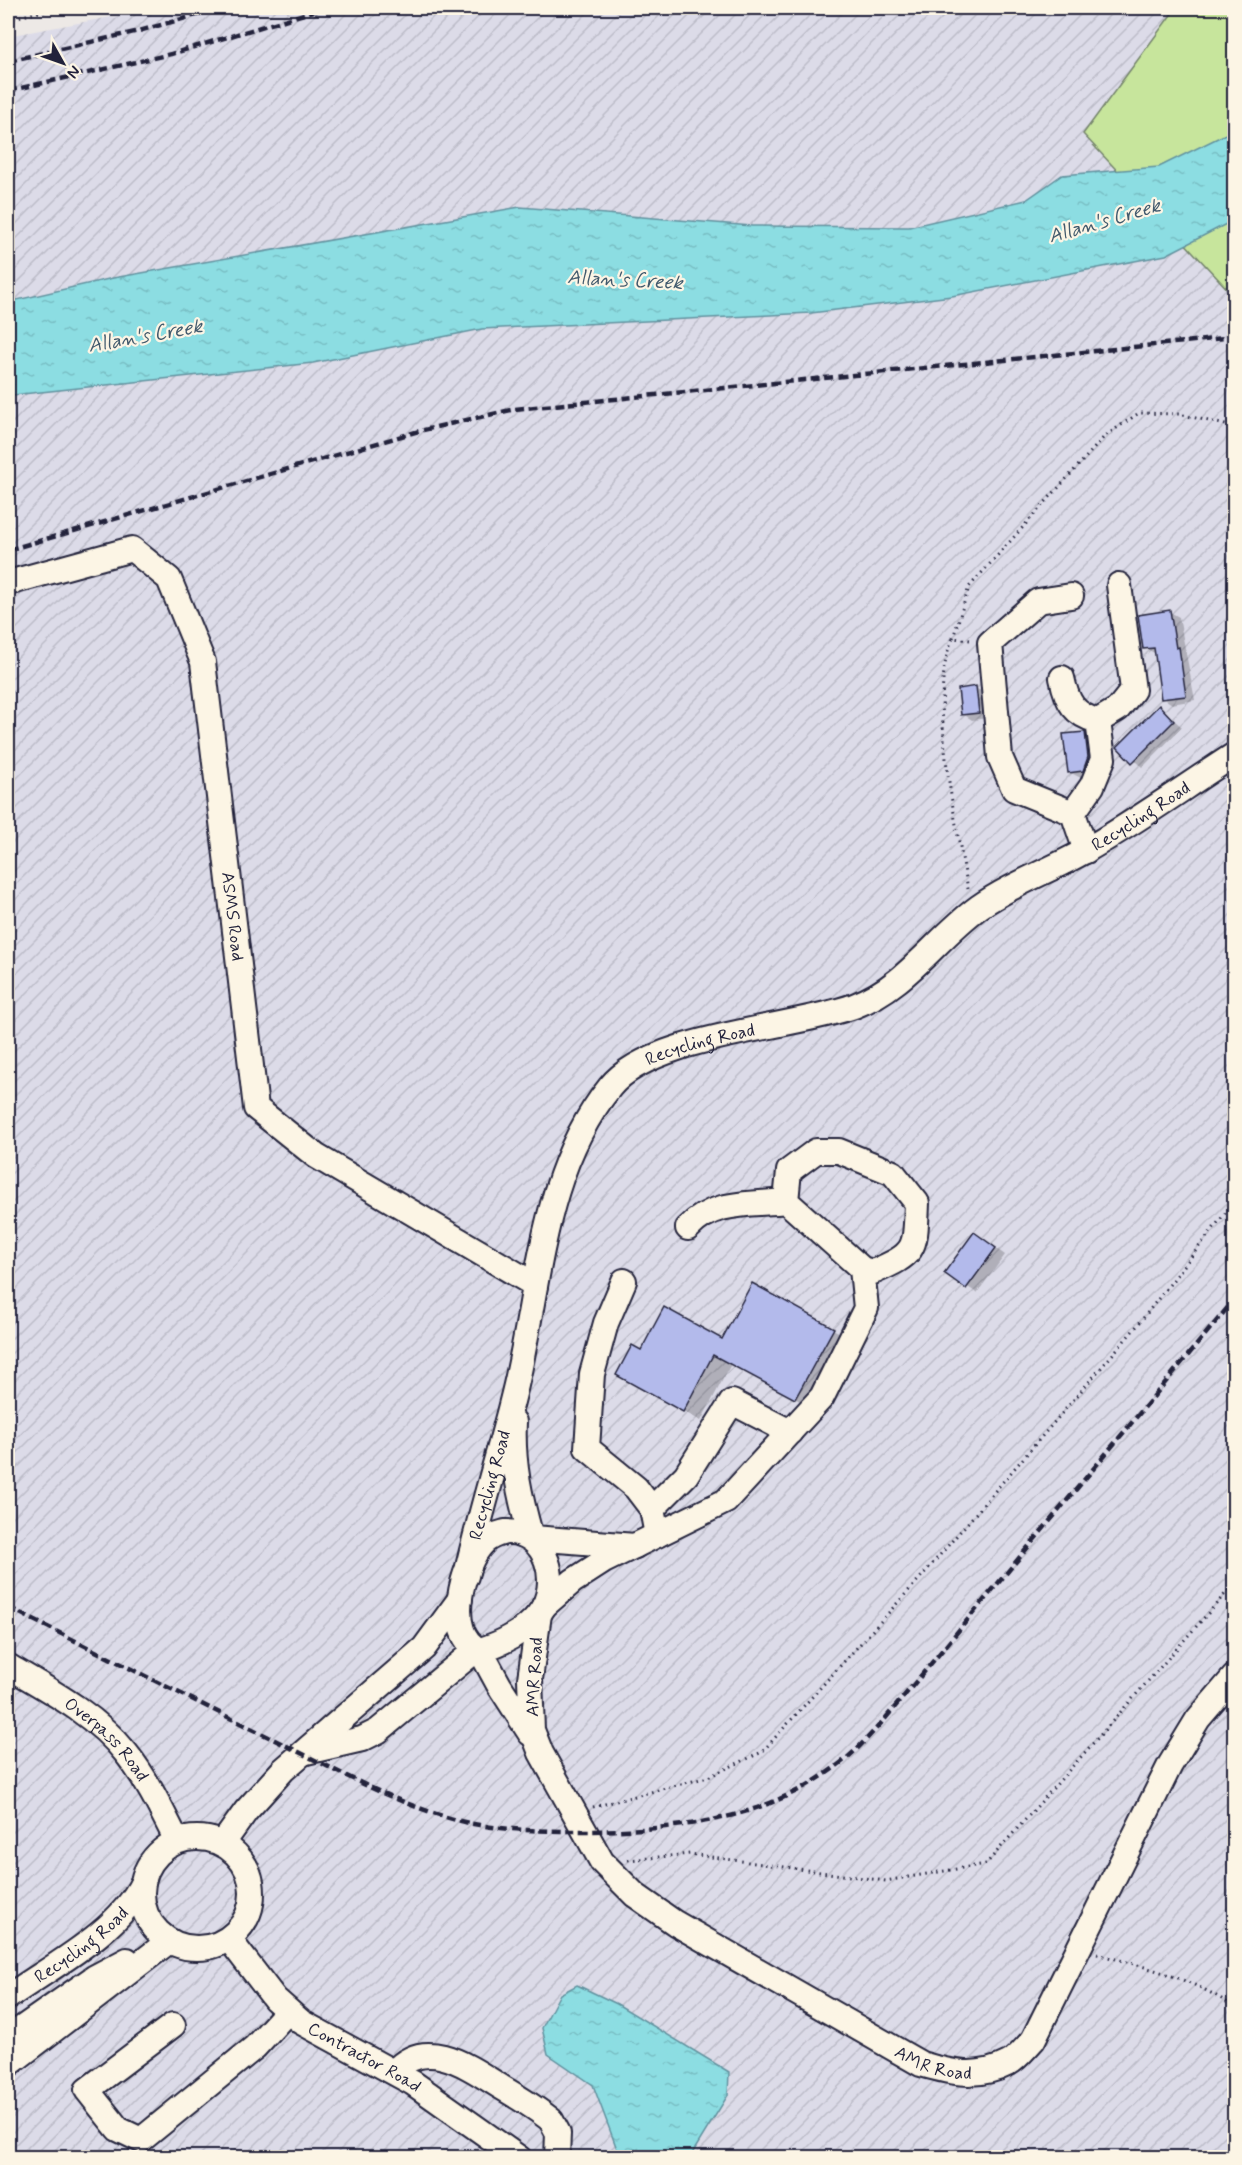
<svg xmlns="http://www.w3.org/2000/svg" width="1242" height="2165" font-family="Mynerve,sans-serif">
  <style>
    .industrial { fill: url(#industrial-furrows) }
    .green { fill: #c7e59c; stroke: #74846c; stroke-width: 1.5 }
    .water { fill: url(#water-ripples); stroke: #62929f; stroke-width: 1.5 }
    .shadow { fill: #0003 }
    .building { fill: #b3baeb; stroke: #22223b; stroke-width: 1.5 }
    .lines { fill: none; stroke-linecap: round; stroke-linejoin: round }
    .minor-casing { stroke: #22223b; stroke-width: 28 }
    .path { stroke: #22223b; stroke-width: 3; stroke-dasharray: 1.5 4.5; stroke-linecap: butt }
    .minor { stroke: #fcf5e5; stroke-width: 24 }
    .rail { stroke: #22223b; stroke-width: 4.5; stroke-dasharray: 9 4.5; stroke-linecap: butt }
    .labels { text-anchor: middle; stroke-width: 4.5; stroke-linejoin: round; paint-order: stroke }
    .street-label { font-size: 18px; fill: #22223b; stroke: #fcf5e5 }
    .water-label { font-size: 20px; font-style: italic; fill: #425a6d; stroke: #fcf5e5 }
  </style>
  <defs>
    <pattern id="industrial-furrows" width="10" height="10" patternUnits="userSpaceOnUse" patternTransform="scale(1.5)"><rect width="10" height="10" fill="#dcdbe8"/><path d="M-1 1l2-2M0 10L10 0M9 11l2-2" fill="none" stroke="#bcbcc8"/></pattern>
    <pattern id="water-ripples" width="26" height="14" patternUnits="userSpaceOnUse" patternTransform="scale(1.5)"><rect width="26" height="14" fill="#8cdde2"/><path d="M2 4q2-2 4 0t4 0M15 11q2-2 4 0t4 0" fill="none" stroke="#78bdc3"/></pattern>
  </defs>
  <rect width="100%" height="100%" fill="#ede9e6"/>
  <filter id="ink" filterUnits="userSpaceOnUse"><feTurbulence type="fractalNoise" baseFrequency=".0167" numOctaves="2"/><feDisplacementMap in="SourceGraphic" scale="12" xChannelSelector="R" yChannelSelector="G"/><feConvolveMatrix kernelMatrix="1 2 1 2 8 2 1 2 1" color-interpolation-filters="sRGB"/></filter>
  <g filter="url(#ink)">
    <path class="industrial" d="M160,8H1234V2157L8,2158V36Z"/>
    <path class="green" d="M1176,8H1234V296L1083,134Z"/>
    <g class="water">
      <path d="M1234,130V220L1166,255L952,296L811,313L482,329L313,363L13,395L8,398V302L113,278L520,207L752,226L909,227L1026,200L1062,175L1159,167Z"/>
      <path d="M577,1985L617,2004L729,2072L728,2095L690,2157H620L593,2085L548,2054L542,2028L560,1994Z"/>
    </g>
    <g class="shadow">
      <path d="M1170,612L1179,617L1195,700L1172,704L1163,698L1156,654L1145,648Z"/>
      <path d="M975,688L985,693L988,718L972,720L963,714Z"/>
      <path d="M1159,707L1182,727L1143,767L1119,747Z"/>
      <path d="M1085,733L1094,739L1092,776L1079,777L1069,772Z"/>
      <path d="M983,1239L1005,1255L977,1293L946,1273Z"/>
      <path d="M753,1285L851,1339L813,1408L731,1364L701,1421L635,1385L642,1352L723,1341Z"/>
    </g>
    <g class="building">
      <path d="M1170,610L1176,648L1179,647L1186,696L1161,699L1154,648L1143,649L1138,615Z"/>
      <path d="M976,686L979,713L961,715L958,689Z"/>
      <path d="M1159,705L1174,721L1132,763L1117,747Z"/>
      <path d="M1085,732L1088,757L1083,771L1068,773L1063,734Z"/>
      <path d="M974,1232L996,1248L966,1289L944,1273Z"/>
      <path d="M752,1283L834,1328L795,1399L713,1355L683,1412L616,1375L632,1345L641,1350L664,1307L722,1339Z"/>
    </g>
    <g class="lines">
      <defs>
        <g id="minor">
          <path id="s1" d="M8,583L132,549L169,579L203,662L256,1108L316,1156L535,1285"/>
          <path d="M1071,596L1038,601L990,643L1000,757L1014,789L1073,813L1086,851"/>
          <path d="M1062,678C1067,702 1074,715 1098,721"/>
          <path d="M1073,813L1092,786L1103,759L1098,721L1118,709L1133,690L1119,585"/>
          <path d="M688,1228C714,1200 750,1205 786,1201"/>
          <path d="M624,1281L606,1323L592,1374L587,1448L636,1488L652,1509L657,1535"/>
          <path d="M514,1422C512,1463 520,1498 531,1537"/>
          <path d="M652,1509L686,1475L732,1402L790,1432"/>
          <path d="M505,1532C548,1530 562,1584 539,1614C525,1632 501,1644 480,1650C443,1635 462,1563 484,1542C490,1536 498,1534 505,1532Z"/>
          <path d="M533,1538L635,1546"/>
          <path id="s2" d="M466,1576C480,1512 501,1449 516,1385C540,1283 542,1171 610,1087C651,1035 791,1029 854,1006C907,986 935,939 979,907C1010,885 1051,870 1083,852C1135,823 1184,787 1234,755"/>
          <path d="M544,1606L573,1581L604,1561L726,1501L822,1397L866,1308L862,1269L786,1201L789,1171L816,1151H839L893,1173L917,1203C915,1250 917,1253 873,1272L862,1269"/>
          <path id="s3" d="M539,1614L530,1679L532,1730L541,1753L602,1862L635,1895L675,1923L921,2064C952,2073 978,2079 1009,2063C1018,2058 1026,2047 1033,2040L1170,1765L1198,1719L1234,1677"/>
          <path d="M480,1650L499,1685L530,1733"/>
          <path id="s4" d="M8,1666C49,1690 96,1715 126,1753C147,1779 162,1811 177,1841"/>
          <path d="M306,1752L362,1739L378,1731L477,1649"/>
          <circle cx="197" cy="1893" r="55"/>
          <path d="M223,1843L246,1811L283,1770L424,1648L460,1599"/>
          <path id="s5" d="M229,1939L275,1999L301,2022L413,2083L519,2158"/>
          <path id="s6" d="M8,1997C52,1966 119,1932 143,1882"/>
          <path d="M173,2025L87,2090L118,2129L141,2140L255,2047L288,2011"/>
          <path d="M8,2038L95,1977L127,1960"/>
          <path d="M8,2065L164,1945"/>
          <path d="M394,2072C426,2035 469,2067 501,2087C518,2097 535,2107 551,2120L558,2133L557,2158"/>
        </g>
      </defs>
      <use href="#minor" class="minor-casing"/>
      <g class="path">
        <path d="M8,19L59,8"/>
        <path d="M953,638L969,587L1105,436L1139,413L1179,414L1234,427"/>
        <path d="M968,889C957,828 926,692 953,638L970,640"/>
        <path d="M593,1807L708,1777L762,1752L921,1577L1137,1326L1234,1202"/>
        <path d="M628,1860L690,1854L886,1881L986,1864L1234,1584"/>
        <path d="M1097,1954C1146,1967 1192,1978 1234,2007"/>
      </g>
      <use href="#minor" class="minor"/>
      <g class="rail">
        <path d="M8,61L139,31L222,8"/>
        <path d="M8,91L171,54L324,8"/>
        <path d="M8,550L419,431L515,409L1234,337"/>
        <path d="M8,1607C99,1653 191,1699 283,1744C336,1770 389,1800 446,1817C490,1831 538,1831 584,1831C681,1830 769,1821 847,1758C860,1747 872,1733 884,1720L1234,1300"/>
      </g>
    </g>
  </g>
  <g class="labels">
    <g class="street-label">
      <text dy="6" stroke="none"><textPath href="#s2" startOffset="1120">Recycling Road</textPath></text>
      <text dy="6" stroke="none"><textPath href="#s1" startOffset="522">ASMS Road</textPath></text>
      <text dy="6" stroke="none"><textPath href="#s2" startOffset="615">Recycling Road</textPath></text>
      <text dy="6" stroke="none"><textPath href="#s2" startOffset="94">Recycling Road</textPath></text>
      <text transform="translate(534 1677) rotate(-87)" y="6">AMR Road</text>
      <text dy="6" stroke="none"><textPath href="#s4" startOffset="124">Overpass Road</textPath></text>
      <text dy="6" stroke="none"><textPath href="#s6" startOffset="90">Recycling Road</textPath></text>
      <text dy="6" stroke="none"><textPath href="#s5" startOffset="183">Contractor Road</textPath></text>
      <text dy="6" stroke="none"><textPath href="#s3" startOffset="657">AMR Road</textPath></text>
    </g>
    <g class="water-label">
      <text transform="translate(1104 220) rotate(-16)" y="7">Allan's Creek</text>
      <text transform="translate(625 279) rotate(3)" y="7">Allan's Creek</text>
      <text transform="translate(145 335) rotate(-10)" y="7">Allan's Creek</text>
    </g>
  </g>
  <rect width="1242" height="2165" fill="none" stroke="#fcf5e5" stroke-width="30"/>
  <rect x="15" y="15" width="1212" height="2135" fill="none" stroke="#22223b" stroke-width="2" filter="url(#ink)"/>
  <g transform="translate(63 63) rotate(130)" stroke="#fcf5e5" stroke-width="4.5" paint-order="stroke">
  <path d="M0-4.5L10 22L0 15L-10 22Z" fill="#22223b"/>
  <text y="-9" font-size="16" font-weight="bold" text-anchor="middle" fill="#22223b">N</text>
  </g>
</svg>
